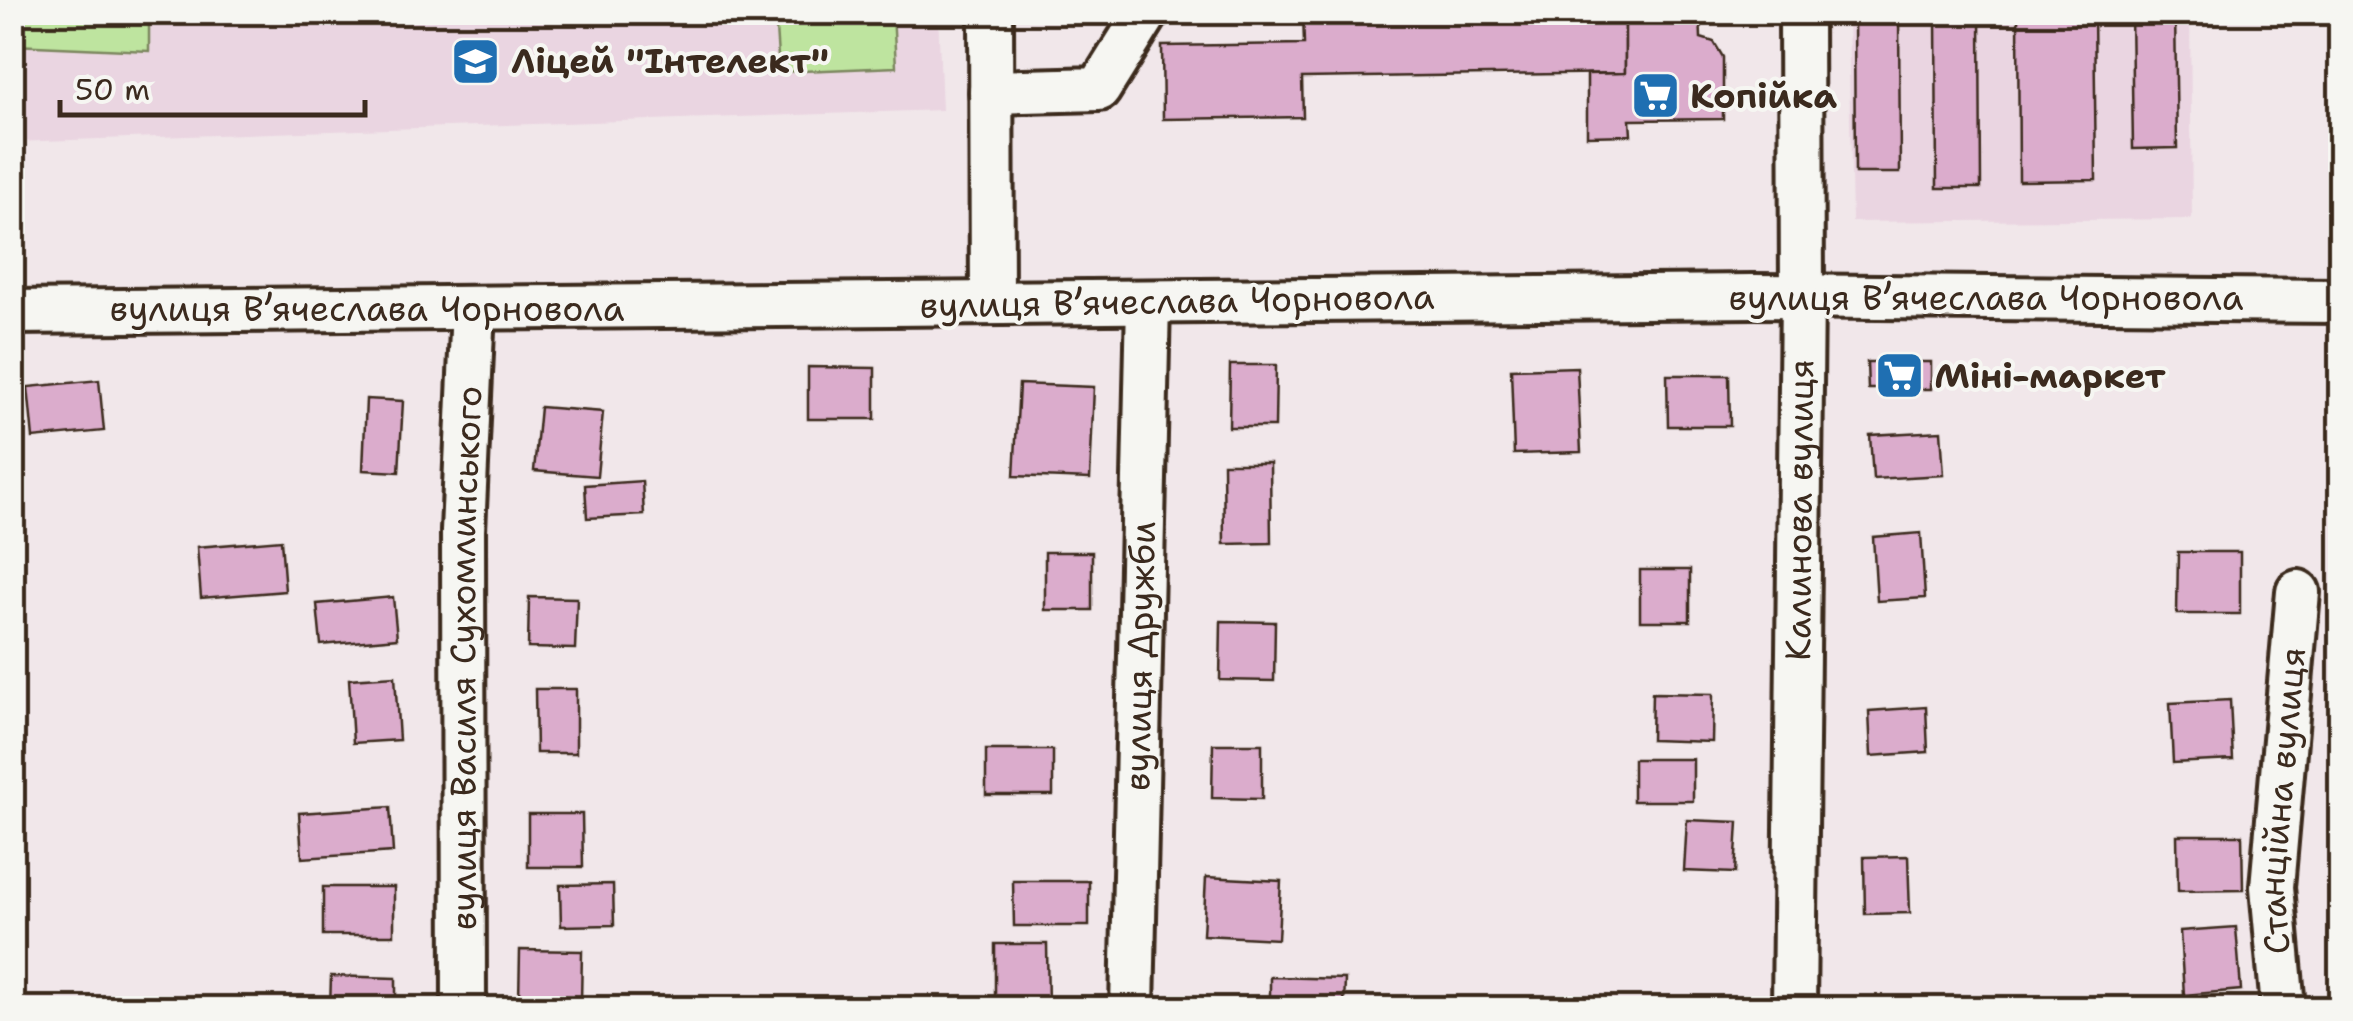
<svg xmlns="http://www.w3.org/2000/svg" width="2353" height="1021" font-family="'Shantell Sans',sans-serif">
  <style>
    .built { fill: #ead5e1 }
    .green { fill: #bee49f; stroke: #7c875e; stroke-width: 2.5 }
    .building { fill: #dbaccc; stroke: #3b2a1e; stroke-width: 2.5 }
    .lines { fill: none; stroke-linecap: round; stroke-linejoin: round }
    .minor-casing { stroke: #3b2a1e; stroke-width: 50 }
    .minor { stroke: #f6f6f2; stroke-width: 42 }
    .labels { text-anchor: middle; stroke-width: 8; stroke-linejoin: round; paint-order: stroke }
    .poi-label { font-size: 35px; font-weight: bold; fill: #3b2a1e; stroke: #f6f6f2; text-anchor: start }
    .street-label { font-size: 35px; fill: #3b2a1e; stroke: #f6f6f2 }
  </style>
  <rect width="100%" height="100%" fill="#f1e7ea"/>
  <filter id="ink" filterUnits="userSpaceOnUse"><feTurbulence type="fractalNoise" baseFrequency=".01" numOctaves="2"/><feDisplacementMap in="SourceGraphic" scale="20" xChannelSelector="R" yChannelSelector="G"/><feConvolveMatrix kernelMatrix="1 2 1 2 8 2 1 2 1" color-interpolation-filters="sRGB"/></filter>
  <g filter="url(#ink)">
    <g class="built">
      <path d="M12,13H938L942,110L13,142Z"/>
      <path d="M1848,13H2190L2192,219L1852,222Z"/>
    </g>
    <g class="green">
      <path d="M13,12L149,13V51L13,45Z"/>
      <path d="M775,13H893L896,67L779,72Z"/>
    </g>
    <g class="building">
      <path d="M1303,12H1700V13L1625,14V73L1302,78L1303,117L1163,119L1162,46L1304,44Z"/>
      <path d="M1854,12H1899L1900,173H1855Z"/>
      <path d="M1936,12H1980L1981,188H1937Z"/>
      <path d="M2018,12H2094L2096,180L2019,181Z"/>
      <path d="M2131,12H2175L2177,148L2133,149Z"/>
      <path d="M1700,13L1701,38L1714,42L1723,57V119L1630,120L1631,135L1587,136V74L1625,73V14Z"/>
      <path d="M1867,362H1931V389H1868Z"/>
      <path d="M1230,365H1276L1275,427H1229Z"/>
      <path d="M808,367L875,368V419H808Z"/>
      <path d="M1577,367L1581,452L1514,454L1511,369Z"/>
      <path d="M1667,375H1729L1730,426H1668Z"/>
      <path d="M99,380L104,431L33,438L28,387Z"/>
      <path d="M1019,384L1094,387L1090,479L1014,476Z"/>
      <path d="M366,399L403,401L399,472L363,470Z"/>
      <path d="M540,407L603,412L597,476L534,471Z"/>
      <path d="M1941,431L1944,475L1873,479L1870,435Z"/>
      <path d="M1223,463H1270L1271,543L1224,544Z"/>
      <path d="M642,481L644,515L587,518L585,485Z"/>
      <path d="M1921,533L1925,598L1877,601L1873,537Z"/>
      <path d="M281,540L285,591L201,598L197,547Z"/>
      <rect x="1045" y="552" width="47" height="58"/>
      <path d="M2178,552H2240V614H2177Z"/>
      <rect x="1640" y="570" width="50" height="51"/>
      <path d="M393,597L397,638L321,645L317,604Z"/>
      <path d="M529,597L577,598L575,649L528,648Z"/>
      <path d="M1221,621L1275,622L1274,681L1220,680Z"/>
      <path d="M395,676L399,740L353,743L349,679Z"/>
      <path d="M535,689H576V753H536Z"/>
      <path d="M1652,693L1713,694L1712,742L1651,740Z"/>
      <path d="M2230,700L2233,760L2173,763L2170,703Z"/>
      <path d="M1926,707L1928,752L1871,756L1869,711Z"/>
      <path d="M1213,744H1262V799L1212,798Z"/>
      <rect x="986" y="750" width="67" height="45"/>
      <rect x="1633" y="759" width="60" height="42"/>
      <path d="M390,807L393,852L302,858L299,813Z"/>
      <path d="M528,814H582L583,867H528Z"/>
      <path d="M1687,820L1738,822L1735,873L1684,871Z"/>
      <path d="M2177,835H2242L2243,890L2178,891Z"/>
      <path d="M1908,856L1910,913L1865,914L1864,857Z"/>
      <path d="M1206,877L1281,881L1278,939L1203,935Z"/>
      <path d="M1013,881H1089V926H1014Z"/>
      <path d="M613,884L614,925L561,926L560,885Z"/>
      <rect x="323" y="887" width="71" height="48"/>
      <path d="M2236,927L2241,990L2184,995L2180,931Z"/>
      <path d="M995,944H1047L1048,1008H995Z"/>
      <path d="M520,950L582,951L581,1003L519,1001Z"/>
      <path d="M331,976L396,978V1008H330Z"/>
      <path d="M1270,977L1345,979L1344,1008H1270Z"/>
      <path d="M1723,1002L1724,1008H1673V1004Z"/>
      <path d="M1951,1002L1952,1008H1879Z"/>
    </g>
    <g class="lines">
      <defs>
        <g id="minor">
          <path d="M991,12L992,303"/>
          <path d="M991,92L1099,89L1147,12"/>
          <path d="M12,312L1753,296L2340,301"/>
          <path id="s1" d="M464,1008L463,531L473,308"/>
          <path id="s2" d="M1132,1008L1148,302"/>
          <path id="s3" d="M1794,1008L1802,296L1801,12"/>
          <path id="s4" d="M2283,1008L2272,887L2298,592"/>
        </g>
      </defs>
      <use href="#minor" class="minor-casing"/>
      <use href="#minor" class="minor"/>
    </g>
  </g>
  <defs>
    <symbol id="school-square" viewBox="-11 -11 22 22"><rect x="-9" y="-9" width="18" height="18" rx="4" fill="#1f6fb2" stroke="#f6f6f2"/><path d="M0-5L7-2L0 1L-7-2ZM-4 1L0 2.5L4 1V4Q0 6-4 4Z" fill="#fff"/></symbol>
    <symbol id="supermarket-square" viewBox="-11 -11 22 22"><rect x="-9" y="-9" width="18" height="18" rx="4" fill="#1f6fb2" stroke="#f6f6f2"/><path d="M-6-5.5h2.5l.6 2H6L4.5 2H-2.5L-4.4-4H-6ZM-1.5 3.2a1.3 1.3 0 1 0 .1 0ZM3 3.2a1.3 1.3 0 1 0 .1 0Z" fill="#fff"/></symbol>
  </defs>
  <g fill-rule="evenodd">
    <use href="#school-square" x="448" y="34" width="55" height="55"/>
    <use href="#supermarket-square" x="1628" y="68" width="55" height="55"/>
    <use href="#supermarket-square" x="1872" y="348" width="55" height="55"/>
  </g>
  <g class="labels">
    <g class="poi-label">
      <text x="511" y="73">Ліцей "Інтелект"</text>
      <text x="1690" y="108">Копійка</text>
      <text x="1934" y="388">Міні-маркет</text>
    </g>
    <g class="street-label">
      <text x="1986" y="310">вулиця Вʼячеслава Чорновола</text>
      <text transform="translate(1177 301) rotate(-1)" y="12">вулиця Вʼячеслава Чорновола</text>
      <text x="367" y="321">вулиця Вʼячеслава Чорновола</text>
      <text dy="12" stroke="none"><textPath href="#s3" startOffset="498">Калинова вулиця</textPath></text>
      <text dy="12" stroke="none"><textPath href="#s2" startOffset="352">вулиця Дружби</textPath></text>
      <text dy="12" stroke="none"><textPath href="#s1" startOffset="350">вулиця Василя Сухомлинського</textPath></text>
      <text dy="12" stroke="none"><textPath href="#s4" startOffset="208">Станційна вулиця</textPath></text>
    </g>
  </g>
  <rect width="2353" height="1021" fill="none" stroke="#f6f6f2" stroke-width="50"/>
  <rect x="25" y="25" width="2303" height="971" fill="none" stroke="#3b2a1e" stroke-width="4" filter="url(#ink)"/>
  <path d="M60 100v15h305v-15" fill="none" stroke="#3b2a1e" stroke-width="5"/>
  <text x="75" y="100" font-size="30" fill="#3b2a1e" stroke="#f6f6f2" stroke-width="8" paint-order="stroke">50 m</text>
</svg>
